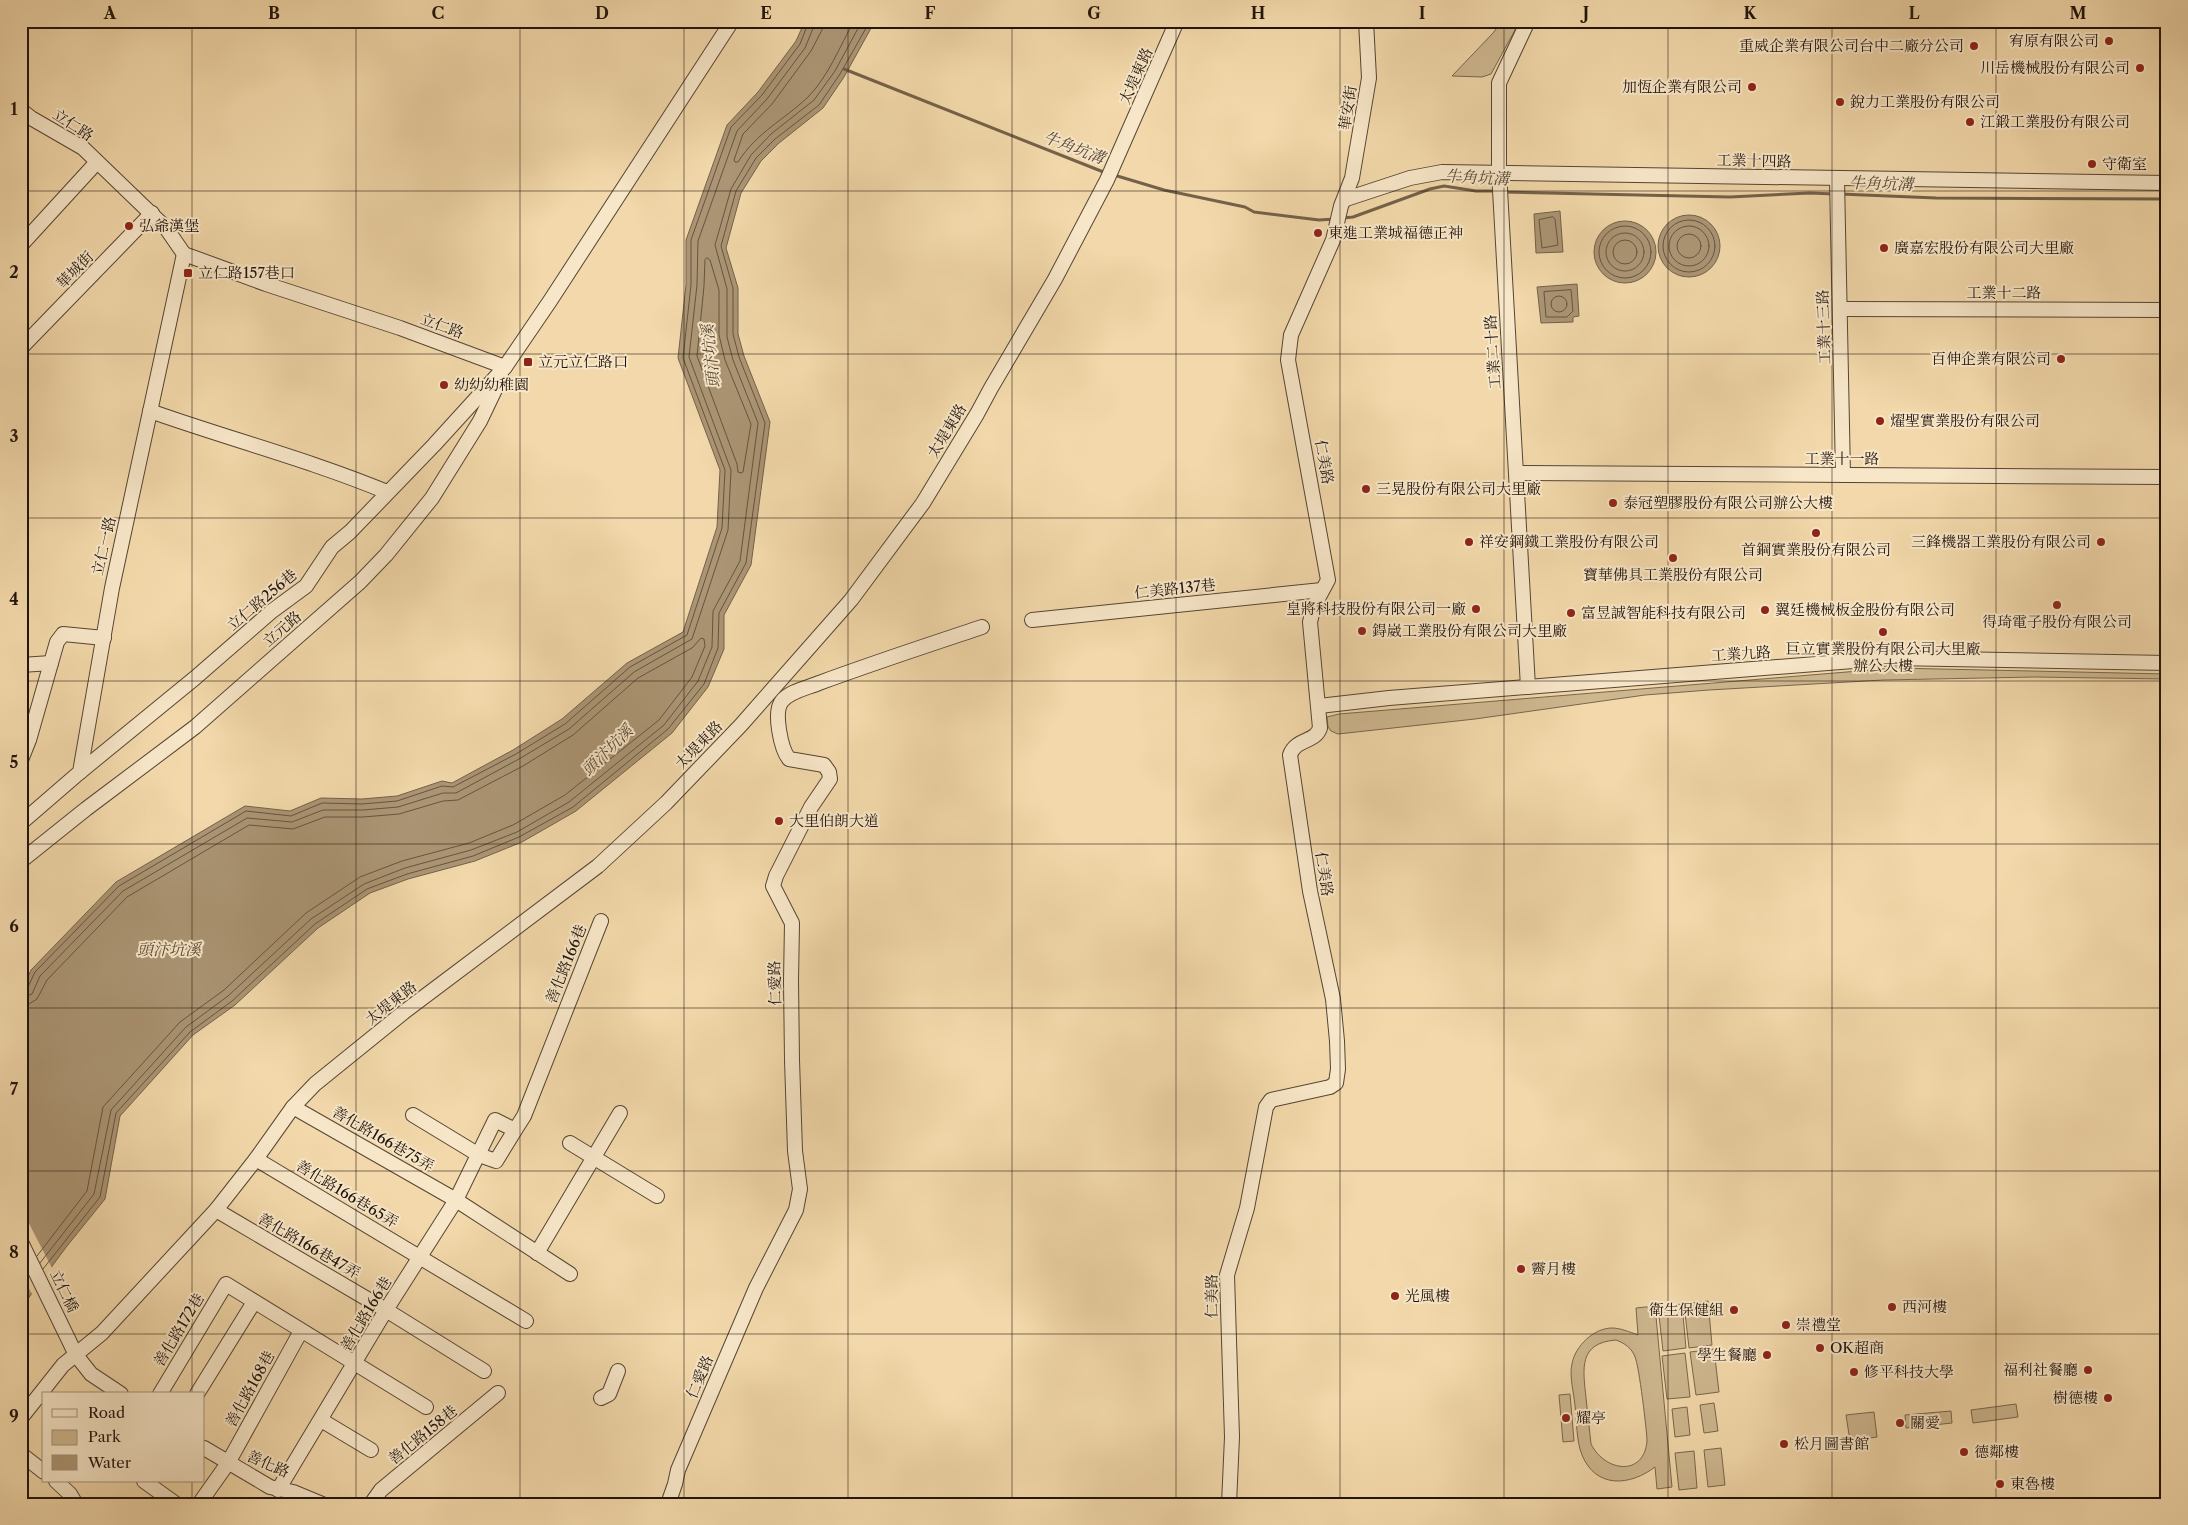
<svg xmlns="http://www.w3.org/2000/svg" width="2188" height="1525" font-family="'Libre Caslon Text','Noto Serif TC',serif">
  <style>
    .green { fill: #ceb78f; stroke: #78664e; fill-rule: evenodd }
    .water { fill: #ab9574; stroke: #74614a }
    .pier { fill: #f2d8aa }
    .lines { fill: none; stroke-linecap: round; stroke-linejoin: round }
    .shore { stroke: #665440; stroke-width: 1 }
    .stream { stroke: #74614a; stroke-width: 3 }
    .minor-casing { stroke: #554534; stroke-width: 16 }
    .minor { stroke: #f7e6c8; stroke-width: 14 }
    .grid { fill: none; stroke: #21140c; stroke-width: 1; stroke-opacity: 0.55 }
    .poi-dot { fill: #8f2418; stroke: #f7e6c8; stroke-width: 2 }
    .labels { text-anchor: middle; stroke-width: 4; stroke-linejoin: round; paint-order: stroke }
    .poi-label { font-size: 15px; fill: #21140c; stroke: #f7e6c8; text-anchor: start }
    .street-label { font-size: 15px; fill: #21140c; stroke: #f7e6c8 }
    .water-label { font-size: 16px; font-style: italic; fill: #584836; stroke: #f7e6c8 }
    .neatline { fill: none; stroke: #21140c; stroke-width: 2 }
    .grid-label { font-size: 16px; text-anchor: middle; font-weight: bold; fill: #21140c }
  </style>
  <rect width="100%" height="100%" fill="#f2d8aa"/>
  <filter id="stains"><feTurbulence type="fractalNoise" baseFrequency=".004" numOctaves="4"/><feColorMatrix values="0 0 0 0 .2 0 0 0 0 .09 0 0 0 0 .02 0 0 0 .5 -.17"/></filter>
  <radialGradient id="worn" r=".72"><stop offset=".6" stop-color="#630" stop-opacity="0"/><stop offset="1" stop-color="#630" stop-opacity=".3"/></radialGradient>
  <g class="green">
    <path d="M1502,21H1517L1515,30L1491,74L1482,77L1452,76L1493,33Z"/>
    <path d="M1895,668L2167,674V679L2035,677L1883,680L1709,690L1645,695L1475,719L1338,734L1331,731L1328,727L1327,717L1339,714Z"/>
    <path d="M1708,1301L1712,1345L1689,1348L1684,1304Z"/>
    <path d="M1682,1304L1686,1348L1663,1351L1658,1307Z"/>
    <path d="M1655,1306L1672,1487L1657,1489L1655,1467C1630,1486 1596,1489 1582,1455C1576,1440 1577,1421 1575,1406C1574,1393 1569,1376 1572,1364C1575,1346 1594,1328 1612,1328C1620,1328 1630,1332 1638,1335L1636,1308ZM1616,1340C1624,1343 1632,1348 1635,1357C1639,1365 1647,1432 1647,1441C1644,1477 1605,1472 1591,1444C1589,1429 1588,1413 1586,1398C1583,1369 1578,1343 1616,1340Z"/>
    <path d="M1714,1349L1719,1392L1696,1395L1690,1352Z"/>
    <path d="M1685,1353L1690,1397L1667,1399L1662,1356Z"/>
    <path d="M1570,1394L1574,1441L1563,1442L1559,1395Z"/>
    <path d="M1714,1403L1718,1431L1704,1433L1700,1405Z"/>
    <path d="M2016,1404L2018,1417L1973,1423L1971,1410Z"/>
    <path d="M1687,1407L1690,1435L1675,1437L1672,1409Z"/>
    <path d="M1951,1411L1952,1423L1906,1428L1905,1415Z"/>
    <path d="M1874,1412L1877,1437L1850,1441L1846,1415Z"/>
    <path d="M1721,1448L1725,1485L1708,1487L1704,1450Z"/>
    <path d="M1694,1451L1697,1488L1679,1490L1675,1453Z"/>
  </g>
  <g class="water">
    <path d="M805,21H875L844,77L823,108L779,143L761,161L741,193L726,248L738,288V334L744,356L770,422L751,565L724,615V649L708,687L672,733L576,811L522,842L475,861L408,879L370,893L318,928L235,1005L193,1035L120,1116L105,1199L67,1246L21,1308V992L31,970L116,882L245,806L290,811L321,798L362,799L397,796L442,781L452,783L513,750L562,719L627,663L683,632L717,527L720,470L678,358L686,285V240L727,125L758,92L796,41Z"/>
    <path d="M1560,211L1563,252L1536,253L1534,214Z"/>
    <circle cx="1689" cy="246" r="31"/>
    <circle cx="1625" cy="252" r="31"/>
    <path d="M1577,284L1579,316L1573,317V322L1541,323L1537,287Z"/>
  </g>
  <path class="pier" d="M21,1208L53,1270L33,1296L21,1274Z"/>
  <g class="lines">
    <g class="shore">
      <path d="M823,21L822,30L811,51L772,104L743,134L734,160L735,162H738C757,132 784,120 808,97C828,77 840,46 854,21"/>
      <path d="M1553,217L1555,219L1558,245L1542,248L1539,220Z"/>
      <circle cx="1689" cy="246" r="26"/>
      <circle cx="1625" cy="252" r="26"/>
      <circle cx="1689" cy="246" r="20"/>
      <circle cx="1625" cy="252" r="19"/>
      <circle cx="1689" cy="246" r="12"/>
      <circle cx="1625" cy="252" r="12"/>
      <path d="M707,258L710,260L719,290V335L725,360L751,424L743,472L741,473L738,472L737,464L697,356L704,286L705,260Z"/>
      <path d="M1571,290L1573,311L1567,317H1546L1544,292Z"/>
      <circle cx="1559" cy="304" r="8"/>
      <path d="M21,992L27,989L35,972L119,886L246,811L291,816L322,803L362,804L397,801L442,786L453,787L516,754L565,724L630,667L687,635L722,528L725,470L683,358L691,285V240L731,127L762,95L800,44L809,21"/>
      <path d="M21,998L32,994L40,976L123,891L247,818L292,822L323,810H363L398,807L443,793H456L519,759L569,729L634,672L692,639L728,530L731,470L689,357L697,285L698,241L737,131L767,99L805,48L816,21"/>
      <path d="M21,1006L29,1004L37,999L47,980L127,897L249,825L293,829L325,817H363L399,814L443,801L458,800L523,766L573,735L638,678L692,648L701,638L704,639L705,646L692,677L659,720L565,795L513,825L469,843L402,861L360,877L306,913L224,990L180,1022L103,1107L87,1191L37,1256"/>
      <path d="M40,1263L94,1194L111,1110L186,1027L228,996L311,919L364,884L405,868L471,850L517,832L569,802L664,725L698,681L712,647L713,611L740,561L758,423L733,360L727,337V289L715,245L731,189L751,155L771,134L814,100L835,71L862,21"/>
      <path d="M43,1269L100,1197L116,1113L190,1032L232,1001L315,924L367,889L407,874L473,856L519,837L573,807L668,729L704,684L718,648L719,613L746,563L765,423L739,357L733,334V288L721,246L736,191L756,158L775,139L819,105L840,74L870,21"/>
    </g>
    <g class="stream">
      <path d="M844,69L1106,173"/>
      <path d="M1114,175L1164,190L1245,207L1254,212L1319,220L1335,219"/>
      <path d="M1503,192L1730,197L1810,193L1834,194"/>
      <path d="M1840,194L1936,198L2167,199"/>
      <path d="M1343,218L1353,217L1430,189L1444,186L1476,191H1496"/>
    </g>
    <defs>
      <g id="minor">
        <path d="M21,110L31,118L83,148L166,228L184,254L266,284L400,328L505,367"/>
        <path d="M1837,179L1843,475"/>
        <path d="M1346,199L1410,178L1442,172L2167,183"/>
        <path d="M21,245L97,162"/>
        <path d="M1841,309L2167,310"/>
        <path d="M21,348L152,213"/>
        <path d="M150,411C229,439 310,460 387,492"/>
        <path d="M1517,473L2167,477"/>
        <path d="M1032,620L1322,590"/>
        <path d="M21,665L51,663"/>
        <path d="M1528,687L1499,172V83L1528,21"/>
        <path d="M1319,706L1389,698L1891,658L2167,663"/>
        <path d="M21,760L29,740L57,642L63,634L104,638"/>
        <path d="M80,772L195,678L272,611L306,586L332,547L350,532L434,445L505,367L550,301L732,21"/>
        <path d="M21,823L80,772L112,588L184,254"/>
        <path d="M21,861L86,809L195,727L360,582L386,555L432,498L480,421L501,377"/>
        <path d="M293,1107L456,1200L570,1274"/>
        <path d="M413,1115L479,1155L496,1161L515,1130"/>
        <path d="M570,1143L657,1196"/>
        <path d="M256,1159L526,1321"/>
        <path d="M216,1210L386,1310L484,1371"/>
        <path d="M21,1242L76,1355L91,1374L121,1394"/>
        <path d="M537,1253L620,1113"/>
        <path d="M160,1394L226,1284L426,1407"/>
        <path d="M197,1394L254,1302"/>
        <path d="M601,1398L609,1394L618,1371"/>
        <path d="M21,1418L63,1365L102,1333L216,1210L256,1159L293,1107L315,1084L404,1012L598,866L666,803L741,725L851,600L923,503L977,414L991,388L1055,279L1107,180L1177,21"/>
        <path d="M321,1420L371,1450"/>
        <path d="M204,1448L270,1487L293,1492L322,1504"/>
        <path d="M21,1454L44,1472"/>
        <path d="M56,1481L70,1494L76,1504"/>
        <path d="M144,1481L176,1504"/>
        <path d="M278,1490L386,1310L456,1200L495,1120L515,1130L524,1116L601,921"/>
        <path d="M199,1504L228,1463L301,1331"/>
        <path d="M371,1504L381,1490L498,1393"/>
        <path d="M668,1504L675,1484L678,1470L756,1288L796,1210L800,1189L795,1151L792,1060L791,981L792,923L773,886L776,876L811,807L830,779L829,772L824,765L789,759C781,749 773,712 782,701C790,691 807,688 819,683C873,663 928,645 982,627"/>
        <path d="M1229,1504L1232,1437L1227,1275L1247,1208L1266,1107L1271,1100L1330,1087L1336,1083L1338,1069L1337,1041L1333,999L1310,891L1290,755C1296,738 1315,743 1320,728L1310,622L1314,606L1328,580L1288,360L1291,335L1333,240L1341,206L1352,178L1369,78L1366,21"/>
      </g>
    </defs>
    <use href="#minor" class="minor-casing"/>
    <use href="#minor" class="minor"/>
  </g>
  <path class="grid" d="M192,21V1394M356,21V1504M520,21V1504M684,21V1504M848,21V1504M1012,21V1504M1176,21V1504M1340,21V1504M1504,21V1504M1668,21V1504M1832,21V1504M1996,21V1504M21,191H2167M21,354H2167M21,518H2167M21,681H2167M21,844H2167M21,1008H2167M21,1171H2167M21,1334H2167M192,1481V1504"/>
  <g class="poi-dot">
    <circle cx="2109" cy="41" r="5"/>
    <circle cx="1974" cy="46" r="5"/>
    <circle cx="2140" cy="68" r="5"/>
    <circle cx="1752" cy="87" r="5"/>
    <circle cx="1840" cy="102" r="5"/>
    <circle cx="1970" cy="122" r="5"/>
    <circle cx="2092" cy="164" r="5"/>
    <circle cx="129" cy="226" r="5"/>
    <circle cx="1318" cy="233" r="5"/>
    <circle cx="1884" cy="248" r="5"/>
    <rect x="183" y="268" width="10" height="10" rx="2.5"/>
    <circle cx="2061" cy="359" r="5"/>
    <rect x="523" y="357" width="10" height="10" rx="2.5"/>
    <circle cx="444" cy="385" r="5"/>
    <circle cx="1880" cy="421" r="5"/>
    <circle cx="1366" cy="489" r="5"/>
    <circle cx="1613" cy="503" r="5"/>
    <circle cx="1816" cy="533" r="5"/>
    <circle cx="1469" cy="542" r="5"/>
    <circle cx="2101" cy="542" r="5"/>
    <circle cx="1673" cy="558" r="5"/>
    <circle cx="2057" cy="605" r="5"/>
    <circle cx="1476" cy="609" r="5"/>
    <circle cx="1765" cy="610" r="5"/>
    <circle cx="1571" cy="613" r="5"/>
    <circle cx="1362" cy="631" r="5"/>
    <circle cx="1883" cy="632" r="5"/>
    <circle cx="779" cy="821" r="5"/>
    <circle cx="1521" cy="1269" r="5"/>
    <circle cx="1395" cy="1296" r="5"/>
    <circle cx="1892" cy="1307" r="5"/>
    <circle cx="1734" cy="1310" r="5"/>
    <circle cx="1786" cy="1325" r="5"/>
    <circle cx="1820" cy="1348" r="5"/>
    <circle cx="1767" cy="1355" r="5"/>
    <circle cx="2088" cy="1370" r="5"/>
    <circle cx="1854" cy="1372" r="5"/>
    <circle cx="2108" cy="1398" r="5"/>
    <circle cx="1566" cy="1418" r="5"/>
    <circle cx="1900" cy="1423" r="5"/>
    <circle cx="1784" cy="1444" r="5"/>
    <circle cx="1964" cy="1452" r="5"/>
    <circle cx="2000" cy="1484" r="5"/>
  </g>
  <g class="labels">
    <g class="poi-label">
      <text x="2099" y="46" text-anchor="end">宥原有限公司</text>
      <text x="1964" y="51" text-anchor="end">重威企業有限公司台中二廠分公司</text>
      <text x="2130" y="73" text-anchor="end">川岳機械股份有限公司</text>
      <text x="1742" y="92" text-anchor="end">加恆企業有限公司</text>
      <text x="1850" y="107">銳力工業股份有限公司</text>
      <text x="1980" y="127">江鍛工業股份有限公司</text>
      <text x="2102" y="169">守衛室</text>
      <text x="139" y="231">弘爺漢堡</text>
      <text x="1328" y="238">東進工業城福德正神</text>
      <text x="1894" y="253">廣嘉宏股份有限公司大里廠</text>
      <text x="198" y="278">立仁路157巷口</text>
      <text x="2051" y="364" text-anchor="end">百伸企業有限公司</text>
      <text x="538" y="367">立元立仁路口</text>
      <text x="454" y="390">幼幼幼稚園</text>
      <text x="1890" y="426">燿聖實業股份有限公司</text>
      <text x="1376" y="494">三晃股份有限公司大里廠</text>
      <text x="1623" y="508">泰冠塑膠股份有限公司辦公大樓</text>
      <text x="1479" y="547">祥安鋼鐵工業股份有限公司</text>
      <text x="2091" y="547" text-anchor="end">三鋒機器工業股份有限公司</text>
      <text x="1816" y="555" text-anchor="middle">首鋼實業股份有限公司</text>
      <text x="1673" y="580" text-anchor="middle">寶華佛具工業股份有限公司</text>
      <text x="1466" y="614" text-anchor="end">皇將科技股份有限公司一廠</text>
      <text x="1775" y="615">翼廷機械板金股份有限公司</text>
      <text x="1581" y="618">富昱誠智能科技有限公司</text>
      <text x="2057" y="627" text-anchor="middle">得琦電子股份有限公司</text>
      <text x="1372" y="636">鍀崴工業股份有限公司大里廠</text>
      <text x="1883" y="654" text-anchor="middle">巨立實業股份有限公司大里廠<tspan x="1883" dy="17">辦公大樓</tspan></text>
      <text x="789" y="826">大里伯朗大道</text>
      <text x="1531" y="1274">霽月樓</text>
      <text x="1405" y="1301">光風樓</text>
      <text x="1902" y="1312">西河樓</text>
      <text x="1724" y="1315" text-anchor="end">衛生保健組</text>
      <text x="1796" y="1330">崇禮堂</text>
      <text x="1830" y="1353">OK超商</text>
      <text x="1757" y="1360" text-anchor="end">學生餐廳</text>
      <text x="2078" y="1375" text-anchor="end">福利社餐廳</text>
      <text x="1864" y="1377">修平科技大學</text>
      <text x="2098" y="1403" text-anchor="end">樹德樓</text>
      <text x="1576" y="1423">耀亭</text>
      <text x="1910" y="1428">關愛</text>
      <text x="1794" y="1449">松月圖書館</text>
      <text x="1974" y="1457">德鄰樓</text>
      <text x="2010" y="1489">東魯樓</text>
    </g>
    <g class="street-label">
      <text transform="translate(1136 76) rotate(-66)" y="5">太堤東路</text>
      <text transform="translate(1348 108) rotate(-81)" y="5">華安街</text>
      <text transform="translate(73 125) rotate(33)" y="5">立仁路</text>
      <text transform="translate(1754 161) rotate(1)" y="5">工業十四路</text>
      <text transform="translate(75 270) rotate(-45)" y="5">華城街</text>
      <text x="2004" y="298">工業十二路</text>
      <text transform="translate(442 326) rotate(20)" y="5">立仁路</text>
      <text transform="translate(1824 327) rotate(-92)" y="5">工業十三路</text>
      <text transform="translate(1493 352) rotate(-94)" y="5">工業二十路</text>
      <text transform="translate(947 431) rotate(-59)" y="5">太堤東路</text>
      <text x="1842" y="464">工業十一路</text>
      <text transform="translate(1324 462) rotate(80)" y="5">仁美路</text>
      <text transform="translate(104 546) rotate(-77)" y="5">立仁一路</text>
      <text transform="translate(1175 589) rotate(-6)" y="5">仁美路137巷</text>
      <text transform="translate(262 600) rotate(-40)" y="5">立仁路256巷</text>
      <text transform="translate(282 629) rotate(-41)" y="5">立元路</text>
      <text transform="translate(1741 654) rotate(-4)" y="5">工業九路</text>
      <text transform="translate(699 745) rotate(-46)" y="5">太堤東路</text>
      <text transform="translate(1324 874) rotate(81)" y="5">仁美路</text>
      <text transform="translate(566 964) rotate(-68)" y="5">善化路166巷</text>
      <text transform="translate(775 983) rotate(-91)" y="5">仁愛路</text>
      <text transform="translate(391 1003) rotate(-38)" y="5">太堤東路</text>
      <text transform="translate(383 1139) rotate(30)" y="5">善化路166巷75弄</text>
      <text transform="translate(347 1194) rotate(31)" y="5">善化路166巷65弄</text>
      <text transform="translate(309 1246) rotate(30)" y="5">善化路166巷47弄</text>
      <text transform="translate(64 1291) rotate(64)" y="5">立仁橋</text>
      <text transform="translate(1212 1296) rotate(-90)" y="5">仁美路</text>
      <text transform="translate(366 1314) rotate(-59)" y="5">善化路166巷</text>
      <text transform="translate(179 1330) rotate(-59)" y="5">善化路172巷</text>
      <text transform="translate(700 1377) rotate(-67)" y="5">仁愛路</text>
      <text transform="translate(250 1389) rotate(-61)" y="5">善化路168巷</text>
      <text transform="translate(423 1435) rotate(-39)" y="5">善化路158巷</text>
      <text transform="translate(268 1464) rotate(24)" y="5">善化路</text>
    </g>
    <g class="water-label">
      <text transform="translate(1074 147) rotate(21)" y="6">牛角坑溝</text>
      <text transform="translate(1477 177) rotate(3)" y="6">牛角坑溝</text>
      <text transform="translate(1881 183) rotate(2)" y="6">牛角坑溝</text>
      <text transform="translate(710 356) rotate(-96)" y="6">頭汴坑溪</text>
      <text transform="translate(607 750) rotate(-45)" y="6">頭汴坑溪</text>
      <text x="169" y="955">頭汴坑溪</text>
    </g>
  </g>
  <rect width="2188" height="1525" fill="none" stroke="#f2d8aa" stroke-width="55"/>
  <rect x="42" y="1392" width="162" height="90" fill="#f7e6c8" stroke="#a1927d"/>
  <rect x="52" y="1409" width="25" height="8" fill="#f7e6c8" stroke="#a1927d"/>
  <text x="88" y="1418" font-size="15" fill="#21140c">Road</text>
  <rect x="52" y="1430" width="25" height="15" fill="#ceb78f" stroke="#a1927d"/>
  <text x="88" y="1442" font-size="15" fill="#21140c">Park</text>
  <rect x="52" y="1455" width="25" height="15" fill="#ab9574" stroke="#a1927d"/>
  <text x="88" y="1468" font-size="15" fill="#21140c">Water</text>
  <rect x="28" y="28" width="2132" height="1470" class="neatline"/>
  <g class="grid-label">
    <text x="110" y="19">A</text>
    <text x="274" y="19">B</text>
    <text x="438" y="19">C</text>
    <text x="602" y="19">D</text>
    <text x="766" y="19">E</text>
    <text x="930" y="19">F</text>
    <text x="1094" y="19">G</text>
    <text x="1258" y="19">H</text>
    <text x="1422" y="19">I</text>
    <text x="1586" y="19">J</text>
    <text x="1750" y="19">K</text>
    <text x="1914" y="19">L</text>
    <text x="2078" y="19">M</text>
    <text x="14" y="115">1</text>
    <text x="14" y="278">2</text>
    <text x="14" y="442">3</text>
    <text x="14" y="605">4</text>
    <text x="14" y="768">5</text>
    <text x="14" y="932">6</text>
    <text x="14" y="1095">7</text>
    <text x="14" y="1258">8</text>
    <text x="14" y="1422">9</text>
  </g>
  <rect width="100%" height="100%" filter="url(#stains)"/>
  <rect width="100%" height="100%" fill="url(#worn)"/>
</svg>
